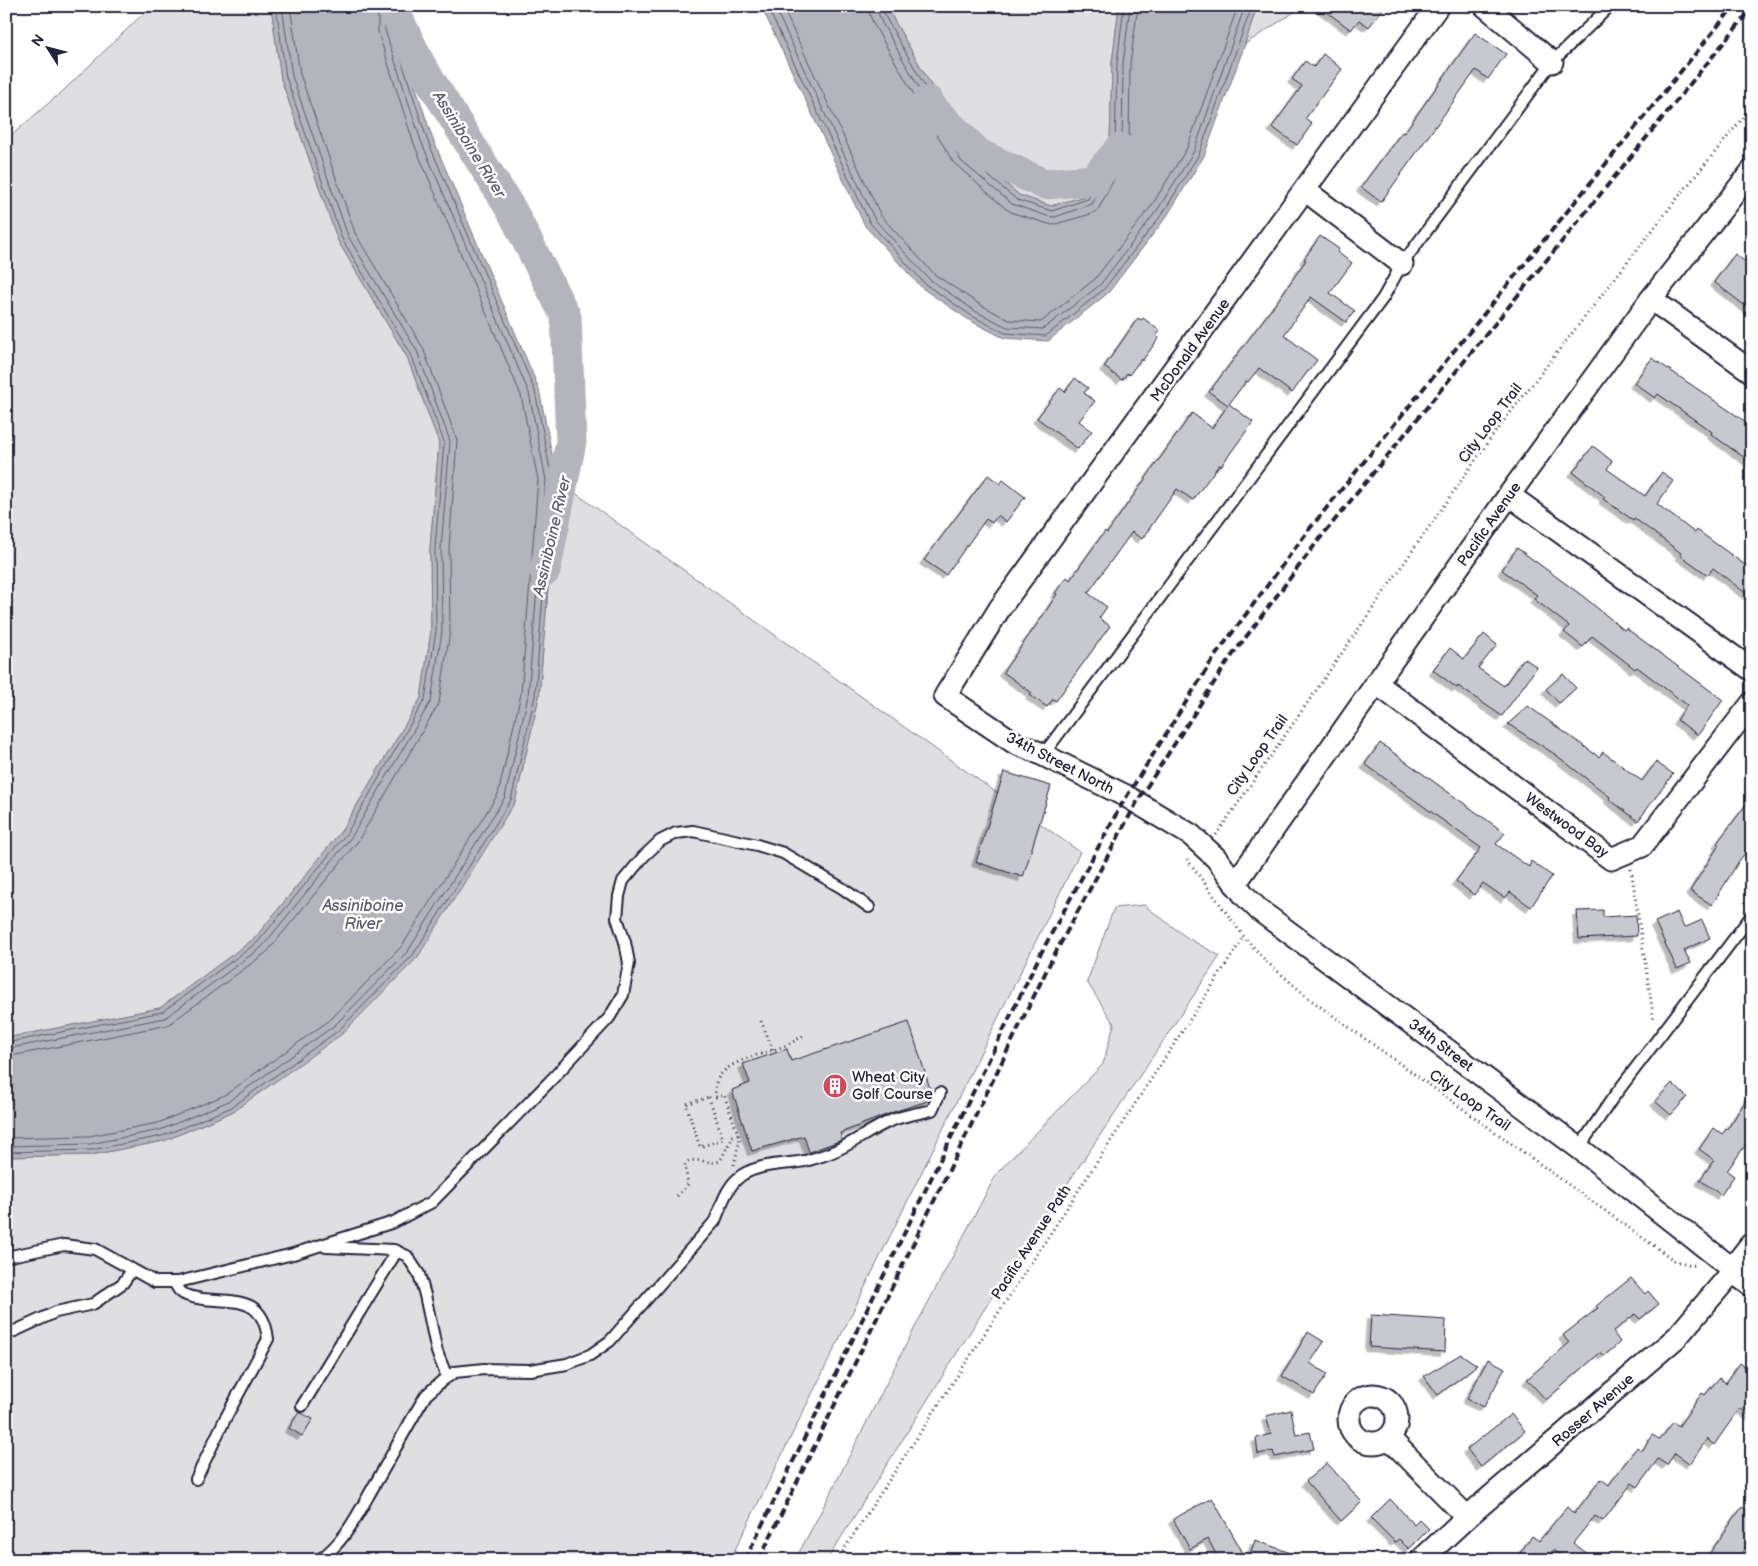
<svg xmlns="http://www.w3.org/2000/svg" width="1758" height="1566" font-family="'Balsamiq Sans',sans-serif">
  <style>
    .green { fill: #dfdfe2; stroke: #80808e }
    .water { fill: #b4b4bc; stroke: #7a7a88 }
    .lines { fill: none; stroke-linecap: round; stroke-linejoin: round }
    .shore { stroke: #5c5c6f; stroke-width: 1 }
    .river { stroke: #b4b4bc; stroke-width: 31 }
    .building { fill: #c8c8cf; stroke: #22223b; filter: url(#shadow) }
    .service-casing { stroke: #22223b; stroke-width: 14 }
    .minor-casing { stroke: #22223b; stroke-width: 25 }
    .tertiary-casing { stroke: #22223b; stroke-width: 30 }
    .path { stroke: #22223b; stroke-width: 3; stroke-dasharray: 1 4; stroke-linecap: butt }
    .service { stroke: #fff; stroke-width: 10 }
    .minor { stroke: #fff; stroke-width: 21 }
    .tertiary { stroke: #fff; stroke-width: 26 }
    .rail { stroke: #22223b; stroke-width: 4; stroke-dasharray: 8 4; stroke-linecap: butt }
    .labels { text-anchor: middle; stroke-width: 5; stroke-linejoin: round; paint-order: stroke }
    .street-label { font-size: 15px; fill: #22223b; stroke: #fff }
    .poi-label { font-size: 15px; fill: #22223b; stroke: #fff; text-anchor: start }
    .water-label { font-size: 16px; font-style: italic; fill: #5c5c6f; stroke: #fff }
  </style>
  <defs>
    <filter id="shadow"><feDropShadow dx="-4.5" dy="4.5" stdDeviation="0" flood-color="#0004"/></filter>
  </defs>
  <rect width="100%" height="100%" fill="#fff"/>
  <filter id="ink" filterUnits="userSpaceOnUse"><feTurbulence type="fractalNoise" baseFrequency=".02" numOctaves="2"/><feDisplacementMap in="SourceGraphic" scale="10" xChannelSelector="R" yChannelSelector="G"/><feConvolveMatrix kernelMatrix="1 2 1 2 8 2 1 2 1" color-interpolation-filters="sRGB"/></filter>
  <g filter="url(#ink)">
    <g class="green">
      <path d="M151,6H271L281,79L338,241L407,357L439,443L430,548L431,631L421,698L342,830L255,938L160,1008L6,1038V140L65,89Z"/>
      <path d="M886,6H1119L1112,63L1110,145L1085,196L1051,206L1019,195L969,152Z"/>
      <path d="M1257,6H1299L1296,11L1245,44Z"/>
      <path d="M557,480L1080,852L730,1560H6V1157L91,1155L164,1141L234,1111L515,802L539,697Z"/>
      <path d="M1144,905L1186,937L1220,956L999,1286L827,1560H795L826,1502L913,1331L997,1173L1103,1064L1114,1024L1087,982L1114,908Z"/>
    </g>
    <g class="water">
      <path d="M271,6H397L396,27L432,137L539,389L557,480L539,697L515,802L417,958L342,1034L234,1111L164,1141L91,1155L6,1157V1038L160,1008L255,938L342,830L421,698L431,631L430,548L439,443L407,357L338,241L281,79Z"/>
      <path d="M761,6H886L969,152L1019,195L1051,206L1085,196L1110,145L1112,63L1119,6H1257L1245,44L1204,156L1167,216L1108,293L1048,341L1004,338L969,320L922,288L865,226Z"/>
    </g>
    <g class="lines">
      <g class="shore">
        <path d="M767,6L870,223L925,284L972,316L1005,333L1046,336L1104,289L1163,213L1199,154L1252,6"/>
        <path d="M774,6L875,220L929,279L975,311L1007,327L1043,329L1100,285L1158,209L1194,151L1245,6"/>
        <path d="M782,6L881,216L934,274L979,304L1009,320L1041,322L1095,279L1152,205L1187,148L1238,6"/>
        <path d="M868,6L869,13L874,25L953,162L1006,209L1013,213L1052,225L1091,214L1098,210L1128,152L1129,144L1130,64L1138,6"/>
        <path d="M876,6L881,21L961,161L1012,204L1047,216L1055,217L1092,204L1122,146L1123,64L1130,6"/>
        <path d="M882,6L886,18L965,156L1017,200L1052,211L1088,199L1115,145L1117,63L1124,6"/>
        <path d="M6,1043L162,1012L258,942L347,833L425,699L436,631L435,548L444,442L411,354L342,239L286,77L276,6"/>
        <path d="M6,1049L165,1018L262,947L352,836L431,701L442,631L441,548L450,441L417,351L348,236L292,76L282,6"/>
        <path d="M6,1057L168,1025L267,952L358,841L439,703L450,631L449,548L457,440L423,348L355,233L300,74L290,6"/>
        <path d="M6,1138L89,1136L158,1123L225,1095L330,1020L402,946L498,794L521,694L538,480L521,395L414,144L378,32V6"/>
        <path d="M6,1146L90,1144L160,1130L229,1101L335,1025L408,951L505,797L528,696L546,480L529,393L421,141L385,30V6"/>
        <path d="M6,1152L91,1150L162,1136L232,1107L339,1030L413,955L511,800L535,696L552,480L535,391L427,139L391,28L392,6"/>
      </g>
      <g class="river">
        <path d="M392,6L420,64L512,211L566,317L571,442L545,571"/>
        <path d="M928,101L932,108L979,154L1044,184L1093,180L1120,149"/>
      </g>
    </g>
    <g class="building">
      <path d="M1319,6H1385L1369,27L1359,20L1351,30Z"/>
      <path d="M1475,33L1506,54L1488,79L1476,70L1381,202L1361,187L1402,132L1404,133Z"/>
      <path d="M1323,54L1342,69L1305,119L1312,124L1297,145L1272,127L1302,86L1292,79L1305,61L1314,67Z"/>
      <path d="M1320,236L1339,249L1337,252L1352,263L1330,293L1355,311L1346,322L1311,297L1284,335L1317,360L1309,371H1308L1292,393L1259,368L1248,382L1246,381L1229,404L1253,422L1221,466L1219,465L1193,500L1177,489L1142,539L1132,532L1088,593L1107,607L1099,618L1110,626L1056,701L1053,699L1047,707L1030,695L1032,693L1003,672L1042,617L1057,594L1055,593L1067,577L1070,580L1105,531L1107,533L1192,413L1212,428L1228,405L1209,392L1279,299L1306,260L1304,259Z"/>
      <path d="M1735,254L1752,267V311L1714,282Z"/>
      <path d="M1138,318L1141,320L1143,318L1160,331L1156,336L1159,338L1142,361L1141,359L1129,375L1127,373L1122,380L1104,367Z"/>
      <path d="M1652,358L1752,426V463L1711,434L1712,432L1658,394L1655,398L1634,383Z"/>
      <path d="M1075,378L1088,388L1084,393L1095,401L1079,421L1092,431L1078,449L1037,418L1060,388L1065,392Z"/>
      <path d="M1593,446L1612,461L1607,469L1645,496L1662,472L1673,481L1657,504L1695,533L1697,530L1752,570V598L1713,568L1708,575L1680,555L1681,553L1634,518L1633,520L1603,499L1605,497L1573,472Z"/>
      <path d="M988,475L1000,484L1003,480L1025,497L1006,522L998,515L992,523L986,519L946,575L924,560Z"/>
      <path d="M1517,548L1584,597L1624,630L1626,628L1723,700L1698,735L1677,720L1687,705L1637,667L1635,669L1592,636L1583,647L1564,632L1569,626L1534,599L1537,595L1502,570Z"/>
      <path d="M1484,634L1497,645L1478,668L1504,686L1524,658L1537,667L1502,716L1458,686L1457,688L1433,670L1450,648L1464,659Z"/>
      <path d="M1563,674L1576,688L1559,703L1546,689Z"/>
      <path d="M1528,706L1599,757L1603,752L1642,781L1656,762L1673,774L1638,821L1609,799L1610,797L1556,755L1508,724Z"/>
      <path d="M1380,743L1505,833L1496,844L1529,867L1531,861L1552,876L1531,907L1510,892L1505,898L1483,883L1474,895L1456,881L1481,848L1365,764Z"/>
      <path d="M1004,772L1051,786L1023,877L976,862Z"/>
      <path d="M1752,797V844L1739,861L1712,905L1690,891L1719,845L1717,843Z"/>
      <path d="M1603,910V917L1636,915L1637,936L1579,939L1577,911Z"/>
      <path d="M1677,912L1684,928L1702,920L1710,938L1684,950L1691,963L1677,969L1655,922Z"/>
      <path d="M909,1022L932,1095L928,1101L896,1111L840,1133L842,1140L809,1152L804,1136L752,1151L732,1090L750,1083L743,1064L787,1049L791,1061Z"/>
      <path d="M1672,1083L1687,1097L1671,1115L1655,1101Z"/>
      <path d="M1752,1091V1136L1727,1171L1734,1176L1721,1195L1700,1180L1714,1160L1699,1149L1714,1128L1722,1134L1726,1129L1727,1130Z"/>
      <path d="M1631,1278L1645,1294L1648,1291L1659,1304L1640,1319L1635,1314L1613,1332L1620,1342L1604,1356L1601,1352L1546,1400L1527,1379L1569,1343L1563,1335L1598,1308L1596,1306Z"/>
      <path d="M1371,1315L1446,1320L1445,1352L1369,1347Z"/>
      <path d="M1308,1332L1324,1342L1310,1363L1327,1374L1314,1395L1282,1376Z"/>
      <path d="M1461,1354L1477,1365L1438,1395L1424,1376Z"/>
      <path d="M1488,1359L1505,1368L1484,1407L1467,1399Z"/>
      <path d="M1740,1363L1752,1372V1417L1740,1408L1714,1445L1707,1439L1690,1464L1675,1453L1667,1465L1658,1459L1638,1487L1632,1483L1603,1521L1595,1516L1573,1543L1596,1560H1567L1553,1550L1546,1560H1515L1532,1536L1539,1541L1567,1507L1574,1514L1601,1479L1609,1485L1637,1447L1642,1451L1653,1435L1660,1440L1673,1422L1679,1426L1702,1393L1705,1395L1719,1378L1726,1383Z"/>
      <path d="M1291,1410L1296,1435L1310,1432L1314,1449L1275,1457L1273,1451L1258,1454L1256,1438L1271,1434L1266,1416Z"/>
      <path d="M299,1412L313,1419L302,1436L289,1428Z"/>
      <path d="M1511,1414L1525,1431L1481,1467L1467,1449Z"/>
      <path d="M1327,1463L1362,1502L1341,1521L1306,1481Z"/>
      <path d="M1212,1498L1247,1560H1219L1208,1539L1190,1549L1173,1519Z"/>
      <path d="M1390,1499L1414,1524L1419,1519L1429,1529L1409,1549L1399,1539L1395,1542L1371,1518Z"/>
      <path d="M1742,1507L1752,1514V1537L1737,1560H1705Z"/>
      <path d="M1255,1540L1304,1558V1560H1248Z"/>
    </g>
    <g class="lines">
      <defs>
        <g id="service">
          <path d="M1043,755L1383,298L1402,264L1552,62L1610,6"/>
          <path d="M1579,1148L1612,1099L1752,915"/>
          <path d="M326,1247L394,1250L407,1256L419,1274L425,1295L437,1352L447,1377"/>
          <path d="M6,1257L64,1245L95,1249L155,1282H178L293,1254L394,1222L432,1202L553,1078L609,1018L623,995L629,963L625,942L617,918L619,896L623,881L643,857L660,841L676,833L693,831L757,845L783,853L842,888L869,907"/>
          <path d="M174,1282C176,1285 178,1290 181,1292C186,1297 197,1298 203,1299C237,1302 263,1297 268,1339L225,1419L196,1479"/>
          <path d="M6,1335L56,1312L93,1304L123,1283L132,1270"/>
          <path d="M302,1406L397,1251"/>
          <path d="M319,1560C347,1541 361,1507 378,1479C394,1451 409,1423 426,1395L443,1380L455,1372L484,1369L530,1370L567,1364L590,1355L610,1341L715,1221C721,1206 727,1185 742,1175C762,1163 783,1165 805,1161C813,1159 822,1156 830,1153C851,1145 868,1131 888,1122C902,1115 917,1114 932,1110L940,1093"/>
        </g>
        <g id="minor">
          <path d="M1485,6L1552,62"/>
          <path d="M1306,191L1402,264"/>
          <path d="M1651,299L1752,372"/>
          <path d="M1509,495L1752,670"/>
          <path d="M1376,683L1611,859L1642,846L1752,703"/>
          <path d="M1235,884L1509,495L1651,299L1752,171"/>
          <circle cx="1373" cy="1419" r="24"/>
          <path d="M1389,1438L1467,1517"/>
          <path d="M1421,1560L1467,1517L1677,1337L1734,1270L1579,1148L1259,910L1244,895L1216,858L1191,835L1126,796L1037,752L1015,743L945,696L1000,608L1438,6"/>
        </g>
        <path id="tertiary" d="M1752,1247L1734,1270L1752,1283"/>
      </defs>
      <use href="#service" class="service-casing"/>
      <use href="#minor" class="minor-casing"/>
      <use href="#tertiary" class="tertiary-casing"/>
      <g class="path">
        <path d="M1216,835L1492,436L1679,196L1752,107"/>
        <path d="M1187,859L1244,937L1267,962L1311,1000L1675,1261L1697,1266"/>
        <path d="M1631,869L1654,1021"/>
        <path d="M761,1021L773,1050"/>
        <path d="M709,1097L723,1139L700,1147L686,1104Z"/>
        <path d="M734,1165L740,1139L738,1134"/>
        <path d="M677,1196L688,1184L685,1166L687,1162C697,1157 709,1165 720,1161L733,1136L738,1134L724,1095L716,1097C708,1062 760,1056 782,1047C790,1044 796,1040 803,1036"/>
        <path d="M837,1560L1244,937"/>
      </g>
      <use href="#service" class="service"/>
      <use href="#minor" class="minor"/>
      <use href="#tertiary" class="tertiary"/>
      <g class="rail">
        <path d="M745,1560L1041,953L1120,807L1215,656L1307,532L1734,6"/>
        <path d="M759,1560L1052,959L1137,802L1228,661L1317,542L1752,8"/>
      </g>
    </g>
  </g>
  <defs>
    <symbol id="building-disc" viewBox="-11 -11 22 22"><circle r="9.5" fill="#d1495b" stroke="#fff"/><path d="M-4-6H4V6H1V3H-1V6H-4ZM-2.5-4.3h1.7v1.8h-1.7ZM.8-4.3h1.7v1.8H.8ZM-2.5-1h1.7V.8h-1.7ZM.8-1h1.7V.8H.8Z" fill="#fff"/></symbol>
  </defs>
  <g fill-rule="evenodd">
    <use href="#building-disc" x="821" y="1072" width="28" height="28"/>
  </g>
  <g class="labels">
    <g class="street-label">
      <text transform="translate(1190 350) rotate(-54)" y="5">McDonald Avenue</text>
      <text transform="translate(1490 423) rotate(-53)" y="5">City Loop Trail</text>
      <text transform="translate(1489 524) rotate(-55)" y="5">Pacific Avenue</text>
      <text transform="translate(1257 755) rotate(-55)" y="5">City Loop Trail</text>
      <text transform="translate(1060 763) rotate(27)" y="5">34th Street North</text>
      <text transform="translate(1567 825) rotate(36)" y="5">Westwood Bay</text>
      <text transform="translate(1441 1045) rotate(37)" y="5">34th Street</text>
      <text transform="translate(1470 1100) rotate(35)" y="5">City Loop Trail</text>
      <text transform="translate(1031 1242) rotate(-57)" y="5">Pacific Avenue Path</text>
      <text transform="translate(1593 1410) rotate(-41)" y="5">Rosser Avenue</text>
    </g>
    <g class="poi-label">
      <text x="852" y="1082">Wheat City<tspan x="852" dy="17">Golf Course</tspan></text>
    </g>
    <g class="water-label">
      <text transform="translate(470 144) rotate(58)" y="6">Assiniboine River</text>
      <text transform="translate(551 536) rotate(-77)" y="6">Assiniboine River</text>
      <text x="363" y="911">Assiniboine<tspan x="363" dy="18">River</tspan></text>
    </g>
  </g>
  <rect width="1758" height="1566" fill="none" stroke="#fff" stroke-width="25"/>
  <rect x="12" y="12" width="1733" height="1541" fill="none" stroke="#22223b" stroke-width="2" filter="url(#ink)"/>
  <g transform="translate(48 48) rotate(306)" stroke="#ffffff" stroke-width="4" paint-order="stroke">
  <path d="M0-4L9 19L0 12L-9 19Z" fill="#22223b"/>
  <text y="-8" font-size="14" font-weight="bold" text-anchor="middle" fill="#22223b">N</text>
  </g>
</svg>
